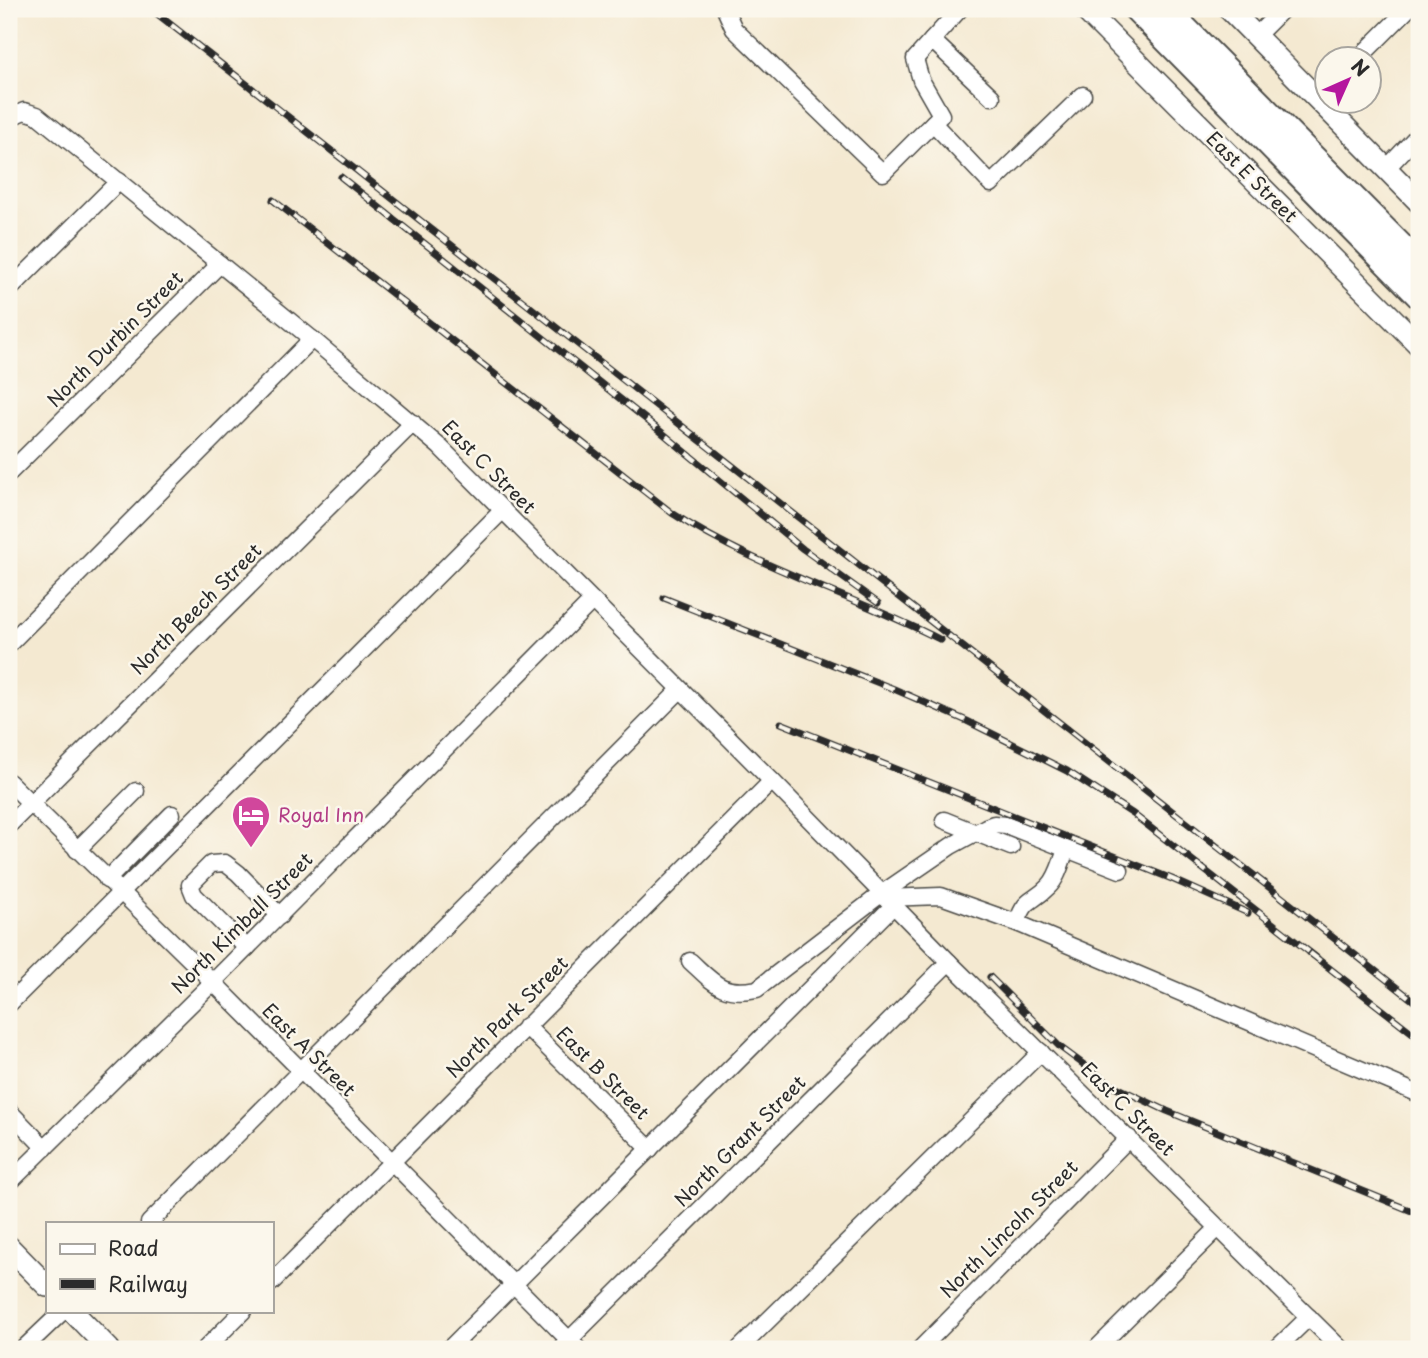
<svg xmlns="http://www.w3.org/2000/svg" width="1428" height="1358" font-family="'Playpen Sans',sans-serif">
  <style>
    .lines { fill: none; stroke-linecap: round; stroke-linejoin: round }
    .minor-casing { stroke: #494844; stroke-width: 19 }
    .major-casing { stroke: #494844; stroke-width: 24 }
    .highway-casing { stroke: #494844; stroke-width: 28 }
    .minor { stroke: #fff; stroke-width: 16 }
    .major { stroke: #fff; stroke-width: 21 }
    .highway { stroke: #fff; stroke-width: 24 }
    .rail-casing { stroke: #2b2b2b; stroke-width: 7 }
    .rail { stroke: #fbf7ec; stroke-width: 4.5; stroke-dasharray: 13; stroke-linecap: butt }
    .labels { text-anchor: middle; stroke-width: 5; stroke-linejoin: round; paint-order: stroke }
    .street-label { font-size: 19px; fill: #2b2b2b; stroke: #fbf7ec }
    .hotel-label { font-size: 19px; fill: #b23c85; stroke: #fbf7ec; text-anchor: start }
  </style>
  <rect width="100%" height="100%" fill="#fbf7ec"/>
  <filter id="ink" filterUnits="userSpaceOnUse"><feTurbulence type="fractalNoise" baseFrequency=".0143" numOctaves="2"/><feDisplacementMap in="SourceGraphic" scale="14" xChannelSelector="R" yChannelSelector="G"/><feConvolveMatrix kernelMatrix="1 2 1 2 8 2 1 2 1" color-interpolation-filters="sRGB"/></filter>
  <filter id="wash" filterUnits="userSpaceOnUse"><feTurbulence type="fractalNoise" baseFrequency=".00686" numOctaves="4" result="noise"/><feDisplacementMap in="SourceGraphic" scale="28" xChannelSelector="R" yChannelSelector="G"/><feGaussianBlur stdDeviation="1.57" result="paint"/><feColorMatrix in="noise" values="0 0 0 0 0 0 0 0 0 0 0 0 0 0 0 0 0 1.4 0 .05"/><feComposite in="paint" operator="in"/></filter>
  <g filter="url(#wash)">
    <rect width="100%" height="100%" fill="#f4e9d1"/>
  </g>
  <g filter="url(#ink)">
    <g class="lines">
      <defs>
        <g id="minor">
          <path d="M725,9L734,29L883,173L941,115L921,80L915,59L932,40"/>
          <path d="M960,9L932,40L992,97"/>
          <path d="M1256,36L1283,9"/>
          <path d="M1357,60L1408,9"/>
          <path d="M9,118L24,111L37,115L312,339L440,447L772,781L949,962L1341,1349"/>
          <path d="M933,123L991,184L1083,95"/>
          <path d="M1386,169L1419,134"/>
          <path d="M9,290L119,181"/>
          <path d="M9,473L220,264"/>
          <path d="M9,644L312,339"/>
          <path d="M9,782L213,982L578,1349"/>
          <path d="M944,820L1011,847"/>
          <path d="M9,825L413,423"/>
          <path d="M77,850L136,791"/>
          <path d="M107,880L172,814"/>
          <path d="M885,898L941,896L1017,923L1419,1094"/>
          <path d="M1017,923C1026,896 1032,904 1049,886C1058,877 1061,862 1066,850"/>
          <path d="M247,948L194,895L190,885L211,864L225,863L238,873L280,916"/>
          <path d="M690,961C714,983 722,996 757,989L881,894L951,846L986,827L994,824L1006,825L1120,870"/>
          <path d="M9,1004L503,510"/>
          <path d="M526,1026L650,1149"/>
          <path d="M9,1111L45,1148"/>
          <path d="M9,1183L213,982L592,601"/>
          <path d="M149,1223L680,690"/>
          <path d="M271,1283L772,781"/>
          <path d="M23,1349L63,1311"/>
          <path d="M205,1349L243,1311"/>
          <path d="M449,1349L893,906"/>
          <path d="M560,1349L949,962"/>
          <path d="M739,1349L1041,1052"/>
          <path d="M920,1349L1129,1138"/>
          <path d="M1096,1349L1218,1228"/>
          <path d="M1276,1349L1309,1317"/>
        </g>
        <g id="major">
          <path d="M1084,9L1419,345"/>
          <path d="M1229,9L1419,202"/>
          <path d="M9,1247L47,1286"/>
          <path d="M72,1311L109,1349"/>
        </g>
        <g id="highway">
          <path d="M1136,9L1419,296"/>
          <path d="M1166,9L1419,264"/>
        </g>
      </defs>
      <use href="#minor" class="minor-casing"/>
      <use href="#major" class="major-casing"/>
      <use href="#highway" class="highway-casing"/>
      <use href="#minor" class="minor"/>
      <use href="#major" class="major"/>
      <use href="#highway" class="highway"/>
      <defs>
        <g id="rail">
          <path d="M151,9L1419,1005"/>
          <path d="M341,177L648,421L803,549L878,603"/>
          <path d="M273,200L672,513C756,568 852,595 941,640"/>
          <path d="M664,598L894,689L967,721L1067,771L1133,814L1317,958"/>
          <path d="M781,723L1172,879L1248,913"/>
          <path d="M1310,953L1419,1038"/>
          <path d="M990,977L1060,1047L1110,1084L1167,1111L1419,1214"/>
        </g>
      </defs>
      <use href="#rail" class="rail-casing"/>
      <use href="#rail" class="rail"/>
    </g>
  </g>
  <defs>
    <symbol id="hotel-pin" viewBox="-11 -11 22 30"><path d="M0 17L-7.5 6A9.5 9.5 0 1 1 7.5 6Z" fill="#d1479c" stroke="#fbf7ec"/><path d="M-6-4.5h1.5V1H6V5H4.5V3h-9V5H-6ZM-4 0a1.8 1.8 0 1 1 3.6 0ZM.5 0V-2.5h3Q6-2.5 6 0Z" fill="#fff"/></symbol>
  </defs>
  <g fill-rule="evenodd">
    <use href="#hotel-pin" x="229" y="793" width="44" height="60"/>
  </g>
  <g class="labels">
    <g class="street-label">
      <text transform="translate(1252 177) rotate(45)" y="7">East E Street</text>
      <text transform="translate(115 339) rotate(-45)" y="7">North Durbin Street</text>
      <text transform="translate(489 467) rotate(45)" y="7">East C Street</text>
      <text transform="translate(196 609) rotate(-45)" y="7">North Beech Street</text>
      <text transform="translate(242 923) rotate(-45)" y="7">North Kimball Street</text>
      <text transform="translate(507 1017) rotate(-45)" y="7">North Park Street</text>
      <text transform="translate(309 1050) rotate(45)" y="7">East A Street</text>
      <text transform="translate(603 1073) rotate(45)" y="7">East B Street</text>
      <text transform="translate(1128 1109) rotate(45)" y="7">East C Street</text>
      <text transform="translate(740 1141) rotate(-45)" y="7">North Grant Street</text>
      <text transform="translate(1009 1229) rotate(-45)" y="7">North Lincoln Street</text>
    </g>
    <g class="hotel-label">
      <text x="278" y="822">Royal Inn</text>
    </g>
  </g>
  <rect width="1428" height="1358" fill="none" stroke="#fbf7ec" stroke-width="35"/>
  <rect x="46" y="1222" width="228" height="91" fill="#fbf7ec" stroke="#a8a59f" stroke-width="2"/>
  <rect x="60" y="1244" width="35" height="10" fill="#ffffff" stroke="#a8a59f" stroke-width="2"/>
  <text x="108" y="1256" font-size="21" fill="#2b2b2b">Road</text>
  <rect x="60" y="1279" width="35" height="10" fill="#2b2b2b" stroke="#a8a59f" stroke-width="2"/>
  <text x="108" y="1292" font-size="21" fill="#2b2b2b">Railway</text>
  <g transform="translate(1348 80) rotate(45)"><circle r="33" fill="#fbf7ec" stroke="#a8a59f" stroke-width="2"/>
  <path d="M0-5L12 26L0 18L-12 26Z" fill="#b5179e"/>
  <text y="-10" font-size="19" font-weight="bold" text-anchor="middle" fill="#2b2b2b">N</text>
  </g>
</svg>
